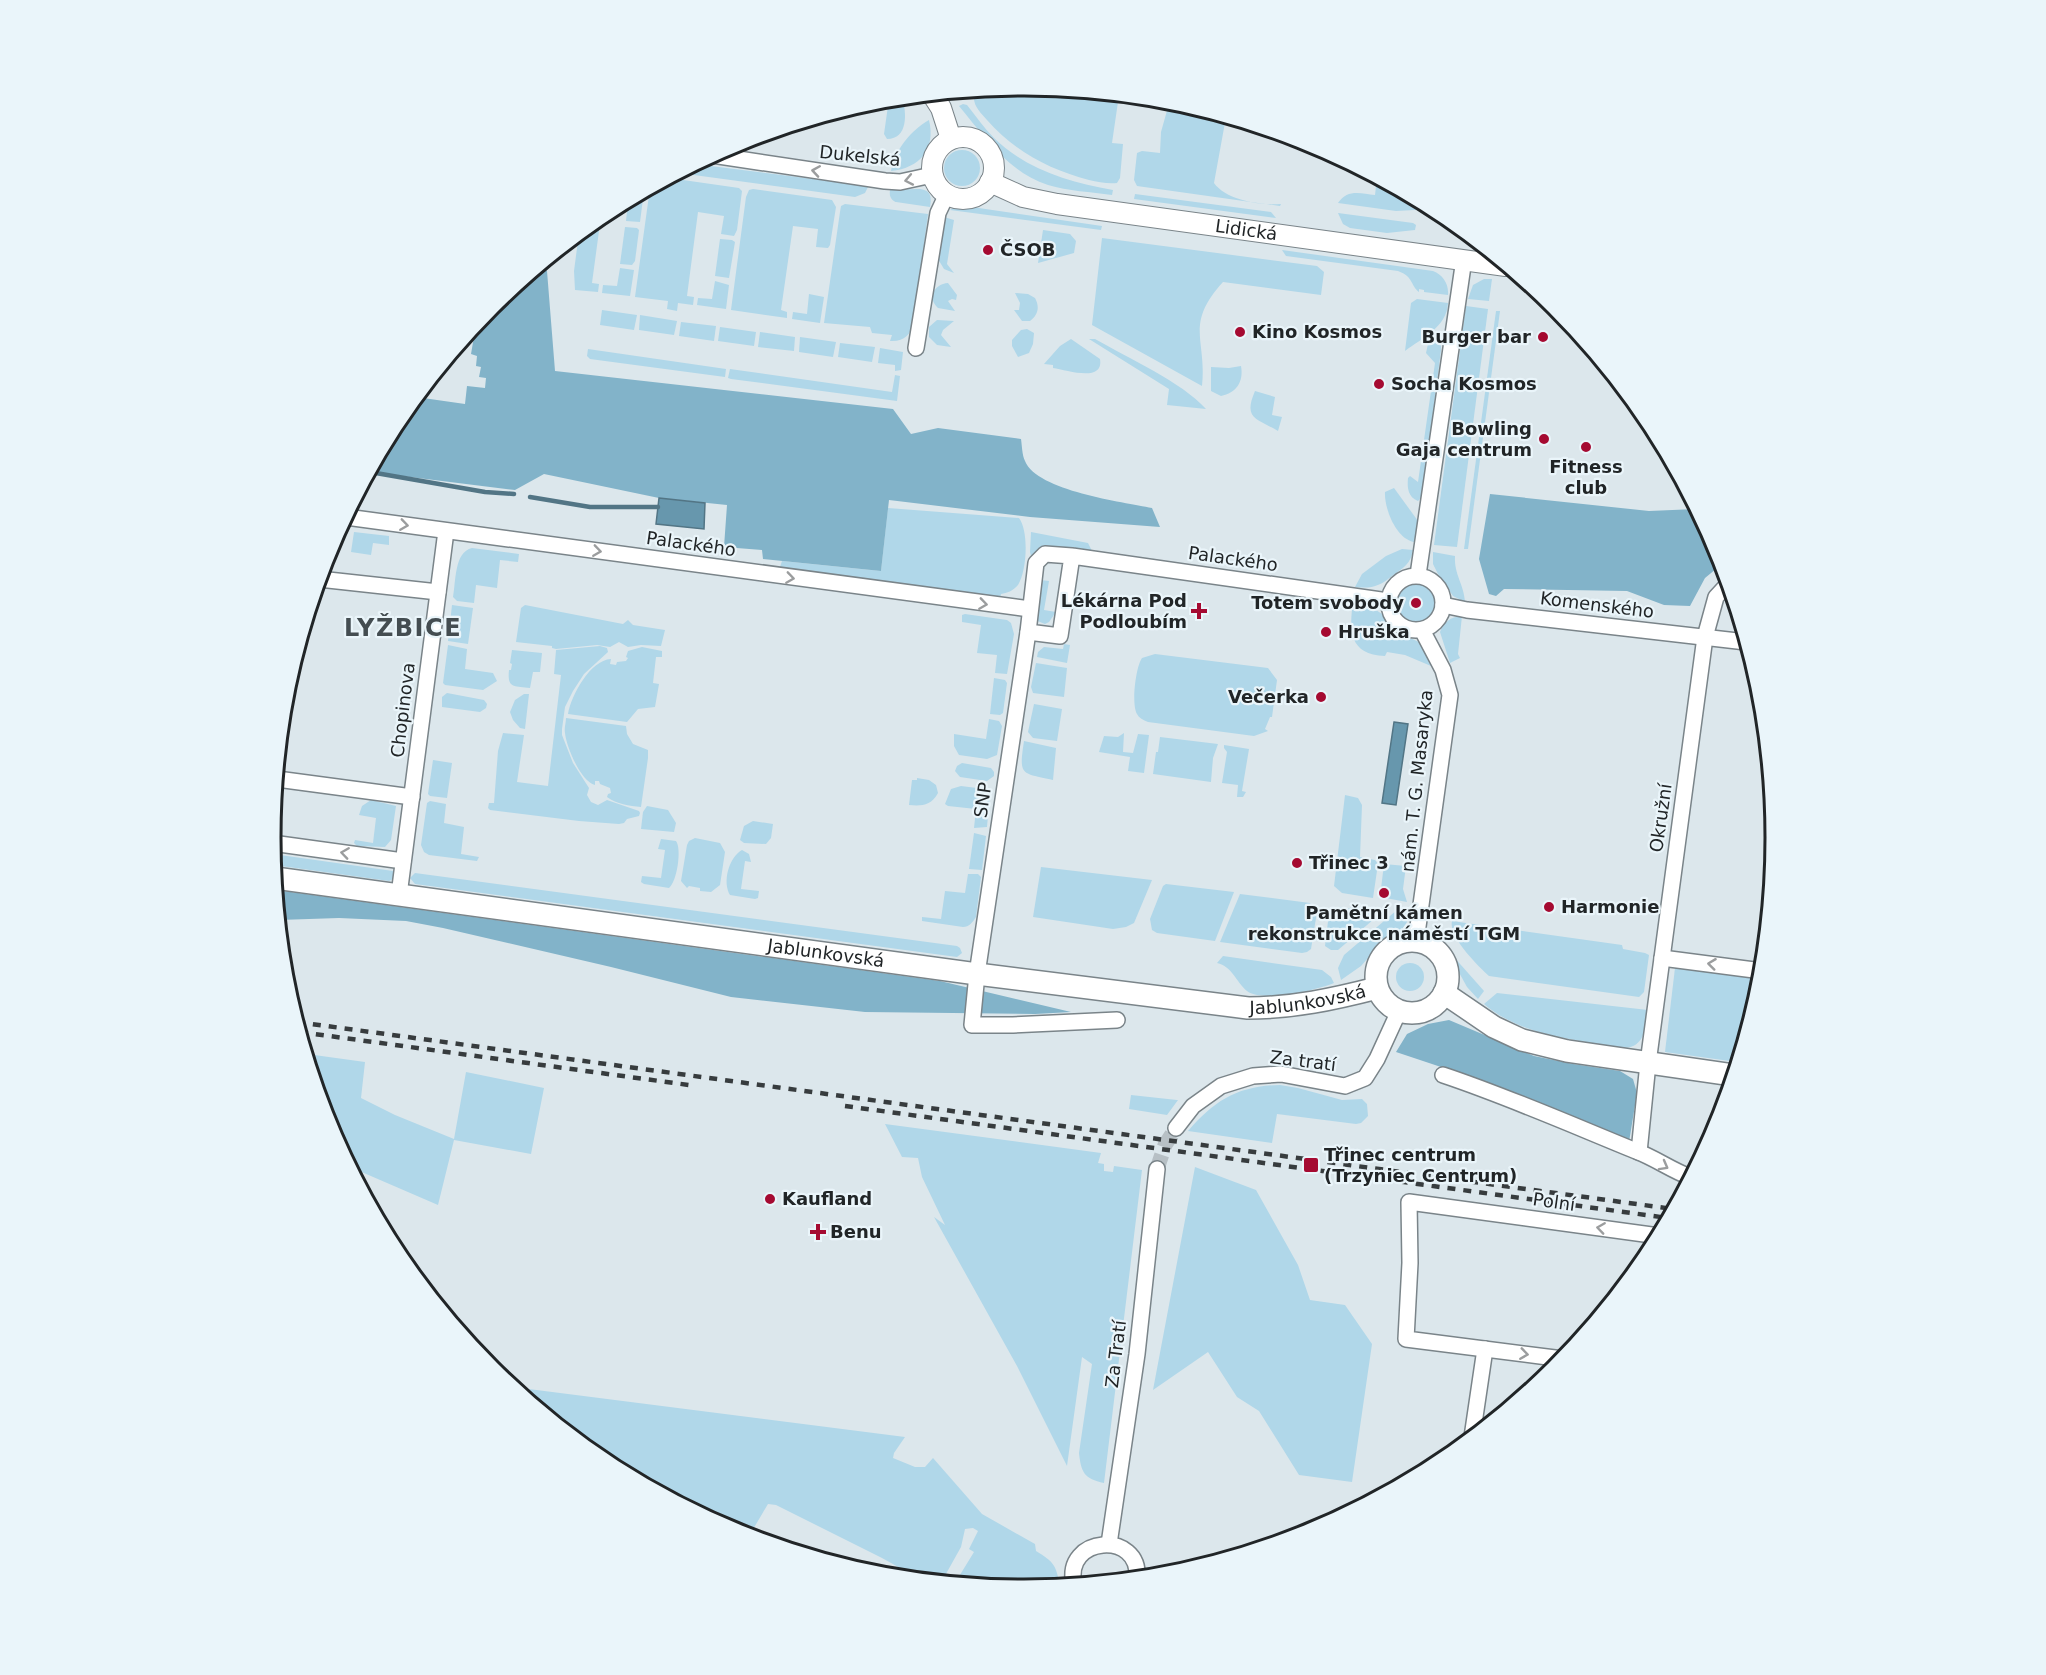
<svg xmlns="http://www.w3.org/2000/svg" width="2046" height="1675" font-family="'DejaVu Sans',sans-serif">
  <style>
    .green { fill: #b0d7e9 }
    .forest { fill: #82b3c9 }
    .water { fill: #6797ad; stroke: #527585; stroke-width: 1.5 }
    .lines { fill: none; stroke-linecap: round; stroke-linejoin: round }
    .stream { stroke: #527585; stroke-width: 4.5 }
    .minor-tunnel { stroke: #b7c0c5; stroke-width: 15; stroke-dasharray: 15 8; stroke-linecap: butt }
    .minor-casing { stroke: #7a8489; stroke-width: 18 }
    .tertiary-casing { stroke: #7a8489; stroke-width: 22 }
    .secondary-casing { stroke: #7a8489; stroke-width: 24 }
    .minor { stroke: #fff; stroke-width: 15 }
    .tertiary { stroke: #fff; stroke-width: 20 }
    .secondary { stroke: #fff; stroke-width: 21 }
    .rail { stroke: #373c3e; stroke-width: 4.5; stroke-dasharray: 8 8; stroke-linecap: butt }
    .oneway { stroke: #9b9d9e }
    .poi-dot { fill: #a50a31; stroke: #eaf5fa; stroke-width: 2 }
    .labels { text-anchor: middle; stroke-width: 4.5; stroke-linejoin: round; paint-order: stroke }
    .street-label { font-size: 18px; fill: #212527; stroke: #eaf5fa }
    .poi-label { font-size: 18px; font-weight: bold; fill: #212527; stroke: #eaf5fa; text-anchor: start }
    .district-label { font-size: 24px; font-weight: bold; letter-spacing: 1.5px; fill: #444d51; stroke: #eaf5fa }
    .rim { fill: none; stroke: #212527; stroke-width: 3 }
  </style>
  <rect width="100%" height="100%" fill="#dce7ec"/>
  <g class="green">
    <path d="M1023,86L1119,95L1112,143L1123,144L1120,178L1117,183C1108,184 1098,182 1089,180C1050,170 1014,151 987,120C981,113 973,106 974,96L983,89Z"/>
    <path d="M902,97C907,113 908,139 887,139L884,134L889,99Z"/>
    <path d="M1170,100L1226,117L1214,183C1226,200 1261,206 1281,204L1280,206L1137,186L1134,180L1137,153L1142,151L1160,153L1161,132Z"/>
    <path d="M963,104L967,105C976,116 984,128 994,138C1027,170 1069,182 1113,190L1112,195C1091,192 1068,191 1048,185C1008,172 984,136 959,106Z"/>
    <path d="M929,120C936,149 920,168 891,171C894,151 911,130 929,120Z"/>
    <circle cx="962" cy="168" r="18"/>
    <path d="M695,164L867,186L868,187L865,193L855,197L679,173Z"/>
    <path d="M669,178L739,188L742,191L737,230L734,236L721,234L724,216L698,212L687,296L694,297L693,305L678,303L677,311L667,309L668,301L635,297L650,188Z"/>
    <path d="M1377,178L1400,190L1399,200H1418L1434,209L1396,211L1338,203C1347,189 1360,193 1375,195Z"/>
    <path d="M753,189L832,200L836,207L830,245L828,248L816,247L818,229L793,226L781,310L787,312V318L731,310L746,197L749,190Z"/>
    <path d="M917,189C930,189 932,195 930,207L896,202C891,200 889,196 890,190Z"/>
    <path d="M644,191L640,222L626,221L628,202H625Z"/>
    <path d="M1135,194L1271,212L1276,218L1134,199Z"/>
    <path d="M845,204L928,214L914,323C910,335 904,342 890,341L892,335L872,333L870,327L824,323L840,212L841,206Z"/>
    <path d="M965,206L1102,226L1101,230L950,210L955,207Z"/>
    <path d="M1338,213L1413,223L1416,225L1415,230L1387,233L1350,228L1343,224Z"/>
    <path d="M601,216L592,283L599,284L598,292L575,290L574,271L579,233Z"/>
    <path d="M944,217L954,220L947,264L954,273L944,269L938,259Z"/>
    <path d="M625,227L637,228L639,230L635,261L632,265L620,264Z"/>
    <path d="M1043,230L1070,234L1076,241L1074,253L1038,263Z"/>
    <path d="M1102,238L1317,266L1324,272L1321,295L1223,282C1184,325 1207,339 1202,386L1092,325Z"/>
    <path d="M720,239L732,240L735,242L729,278L715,276Z"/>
    <path d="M1282,250L1433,271C1443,275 1449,284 1448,295L1424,292V290L1419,289V292C1410,285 1414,277 1398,271L1286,256Z"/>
    <path d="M620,268L634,270L630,296L602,293L603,285L617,286Z"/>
    <path d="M1484,279H1492L1489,301L1468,299L1473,285Z"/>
    <path d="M715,281L729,285L726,309L697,305L698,298L712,299Z"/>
    <path d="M948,283L957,295L956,300L952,299L948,301L955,311L938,308C927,298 934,284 948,283Z"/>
    <path d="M1015,293L1028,294L1035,298C1040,307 1038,315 1030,321H1022L1014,310H1019L1020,303Z"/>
    <path d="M809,294L824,297L820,323L792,319L793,312L807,314Z"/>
    <path d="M1417,299L1448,303C1447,327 1422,338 1405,351L1411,303Z"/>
    <path d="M1466,306L1488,309L1457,547L1434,545Z"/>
    <path d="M602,310L637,315L634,330L600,325Z"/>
    <path d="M1496,311H1500L1468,549H1464Z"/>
    <path d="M640,315L677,321L674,335L639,330Z"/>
    <path d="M937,320L954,321L943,330L941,335L951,347L937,345L929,337V327Z"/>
    <path d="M681,322L716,326L714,341L679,336Z"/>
    <path d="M720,327L756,332L754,346L718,341Z"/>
    <path d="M1027,329L1034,333L1033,344L1029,353L1018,357L1012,346V340L1021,330Z"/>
    <path d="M760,332L795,337L794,351L758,347Z"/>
    <path d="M800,337L836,342L833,357L799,352Z"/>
    <path d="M1071,339L1100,359C1104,383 1067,370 1053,368V365L1044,364L1060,346Z"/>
    <path d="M1089,339H1095C1128,358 1182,382 1206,409L1167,405L1169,389Z"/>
    <path d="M1436,340L1441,342V350L1422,497L1418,501C1408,497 1407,488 1408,478L1410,476L1418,482L1435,363L1426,353L1428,344Z"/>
    <path d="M840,343L875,347L872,362L838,357Z"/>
    <path d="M880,348L903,352L901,370L895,371V365L878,363Z"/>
    <path d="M588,349L726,369L725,377L590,359L587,356Z"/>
    <path d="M1241,366C1244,382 1236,393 1221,396L1211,391V367L1229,368Z"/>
    <path d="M730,369L892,392L895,375L900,376L897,401L731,379L728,378Z"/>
    <path d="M1255,391L1275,397L1272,415L1282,417L1278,431C1256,418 1243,419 1255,391Z"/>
    <path d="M1394,488L1418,521L1414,542C1396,539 1384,508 1385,492Z"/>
    <path d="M888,508L1019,518C1029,531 1027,571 1018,585C1013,591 1007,593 1001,594L1000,599L782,569L780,567L782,561L881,571Z"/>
    <path d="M354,532L389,536V545L373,543L371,555L351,552Z"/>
    <path d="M1031,532L1088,543L1092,551V555C1071,550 1049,540 1031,556L1030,552Z"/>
    <path d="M472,548L519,554L518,562L500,560L497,588L476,585L474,603L457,601L453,597C456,582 454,552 472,548Z"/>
    <path d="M1402,549L1413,550C1411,564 1403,568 1392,576C1380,586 1372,589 1355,587L1362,574L1386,556Z"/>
    <path d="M1433,552L1455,556C1454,575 1464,584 1465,602L1453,596L1438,574L1433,564Z"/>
    <path d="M1041,580L1049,581L1044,610L1056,612L1049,622L1045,624L1035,620Z"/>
    <circle cx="1416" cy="603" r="21"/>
    <path d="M1353,602L1370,606L1382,614L1401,634L1419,642L1431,666L1405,655L1387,652L1385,656C1349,655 1349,630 1353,602Z"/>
    <path d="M452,605L473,608L468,644L448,641Z"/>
    <path d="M525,605L623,624L628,620L633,625L665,630L661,646L641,645L628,647L619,642L610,647L597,645L556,649L552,648V646L516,642L521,608Z"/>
    <path d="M965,614L1007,620L1011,623L1014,634L1007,674L995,673L997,655L977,653L981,625L962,622V615Z"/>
    <path d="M1462,616L1458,654L1460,658L1450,663L1440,632C1444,622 1450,617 1462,616Z"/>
    <path d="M1064,644L1070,645L1067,663L1037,657L1038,652L1044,647L1063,649Z"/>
    <path d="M448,645L467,649L465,669L493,673L497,681L483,690L445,685L443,683Z"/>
    <path d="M600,646L607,648L608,652L584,674L573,691L565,707L562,729V735L573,763L589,788L587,795L591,802L598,805L607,800L639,811L640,813L639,816L627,819L624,823L619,824L579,821L490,810L488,808L489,803H494L498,751L503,733L524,735L517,782L548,786L561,675L554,674L556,650Z"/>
    <path d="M642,647L662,651V657H656L653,683L659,684L655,707L638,709L627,722L568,714C571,696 590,660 611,659L610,664L616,665L617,662L626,661L628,658L626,657L628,651Z"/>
    <path d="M512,650L542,653L540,672H533L530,688C514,686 507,689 509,670H511L512,664L510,663Z"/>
    <path d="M1155,654L1268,668L1277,680L1272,717H1270L1265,729L1268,731L1254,736L1148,722C1143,720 1139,718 1137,714C1131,704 1136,666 1142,658Z"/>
    <path d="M1036,663L1067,668L1064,697L1033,693L1031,687Z"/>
    <path d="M994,678L1005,680L1007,683L1003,713L1000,715L990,714Z"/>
    <path d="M447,693L484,700L487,704L486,708L480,712L442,707V697Z"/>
    <path d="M524,694H529L525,729L520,728L513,720L510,712L515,700Z"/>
    <path d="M1034,704L1062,709L1057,741L1033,738L1028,732Z"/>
    <path d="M566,718L626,726L627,734L633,744L648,750V758L641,807C629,806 617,804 607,797L608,794L611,793L610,788L600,784L599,781H595V785C581,782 566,746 565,733C564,728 566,723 566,718Z"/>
    <path d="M989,719L999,721L1002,726L997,755L987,759L959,755L954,746V734L986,739Z"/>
    <path d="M1124,733L1123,752L1133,753L1138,734L1149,735L1144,773L1128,771L1130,757L1099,752L1104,736L1118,737Z"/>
    <path d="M1160,737L1218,744L1213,758L1211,782L1153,774L1156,752H1158Z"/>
    <path d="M1024,741L1056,748L1053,780C1020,773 1019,775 1024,741Z"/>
    <path d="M1224,745L1249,749L1242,791L1246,792L1243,797H1237L1238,785L1222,783L1227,752L1224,748Z"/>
    <path d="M433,760L452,763L447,798L430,796L428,794Z"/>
    <path d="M962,763L991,768L994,772V776L987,781L960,777L955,771L957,766Z"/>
    <path d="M917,778L929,780L936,785L938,793C931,806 921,806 909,805L912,780H917Z"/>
    <path d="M961,786L985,789L990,793L987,827L974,828L976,809L948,806L945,804L951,789Z"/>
    <path d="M1345,795L1358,798L1362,805L1360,857L1375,860L1378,864L1373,898L1342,893L1334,886Z"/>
    <path d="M371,800L396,806L391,840L385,847L357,846L354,843L355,840L373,843L376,818L359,815L362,806Z"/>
    <path d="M430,801L446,804L444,823L464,827L461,854L479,857L477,861L429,855L424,852L421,845L427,803Z"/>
    <path d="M647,806L668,810L676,823L674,832L641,829L643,812Z"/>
    <path d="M753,821L773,824L771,838L766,844L744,843L740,840L744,826Z"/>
    <path d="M974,833L986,836L982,870L969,869Z"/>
    <path d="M695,838L720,843L725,852L720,885L711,892L700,891V888L689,886L687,888L681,881L687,845L689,841Z"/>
    <path d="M661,839L676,841C682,849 677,882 669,888L644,884L641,882L642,876L661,878L665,850L658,849Z"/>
    <path d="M742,850L749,854L751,862L745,861L741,889L759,891L758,898L755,899L730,895C722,882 729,857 742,850Z"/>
    <path d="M273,854L393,871L395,873L393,879L389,881L274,865Z"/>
    <path d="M1384,864L1406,866L1403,889L1407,902L1380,897Z"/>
    <path d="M1041,867L1152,880L1134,923L1126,927L1113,929L1033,917Z"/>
    <path d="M415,873L957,946L960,948L962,953L957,957L415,884L410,878Z"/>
    <path d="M968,874H978L981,877L976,917C973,922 969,927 963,927L922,921V917L941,919L945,891L965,893Z"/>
    <path d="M1166,884L1234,892L1215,941L1157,933L1152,930L1150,919L1163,886Z"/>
    <path d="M1240,894L1310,903L1317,912L1311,949L1307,952L1302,953L1220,942Z"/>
    <path d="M1339,907L1381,913L1338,950H1331L1325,946L1329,913Z"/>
    <path d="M1397,910L1409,912L1407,922L1402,930L1382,942L1361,966L1341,980L1338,968L1344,955Z"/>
    <path d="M1452,921L1622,945L1623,949L1645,953L1649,955L1644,992L1639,997L1489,976C1478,966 1448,936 1452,921Z"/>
    <path d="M1445,947L1484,991L1478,999L1467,987Z"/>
    <path d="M1223,956L1322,970L1331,977L1334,983C1317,990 1262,1003 1247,991C1236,982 1232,966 1217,963Z"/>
    <circle cx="1410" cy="977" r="14"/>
    <path d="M1675,968L1761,979L1737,1062L1665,1052Z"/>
    <path d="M1497,993L1648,1010C1645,1027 1646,1046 1625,1048C1578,1040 1521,1036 1484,1004Z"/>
    <path d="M307,1054L365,1062L361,1098L395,1115L454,1139L466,1072L544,1088L531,1154L454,1140L438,1205L350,1167L328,1125Z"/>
    <path d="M1280,1085L1298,1088L1342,1100L1362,1099L1367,1104L1368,1116L1361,1123L1356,1124L1277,1114L1272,1143L1188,1131C1215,1100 1238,1086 1280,1085Z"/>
    <path d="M1131,1095L1177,1100H1178L1167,1115L1129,1109Z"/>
    <path d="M885,1124L1101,1153L1098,1163L1104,1164V1171L1113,1172L1114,1166L1142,1170L1104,1483C1084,1479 1081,1472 1079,1453L1092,1364L1082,1357L1067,1466L1017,1366L934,1217L945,1225L922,1177L918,1158L902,1157Z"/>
    <path d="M1195,1167L1256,1190L1298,1265L1310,1300L1345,1305L1372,1344L1352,1482L1299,1475L1259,1411L1237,1397L1208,1352L1153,1390Z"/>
    <path d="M513,1387L905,1437L894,1453L893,1458L915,1467H925L933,1458L982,1514L1035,1544L1036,1551C1054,1562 1056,1565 1060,1586L1023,1589L955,1583L974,1552L969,1549L978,1531L973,1528L965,1529L961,1547L942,1581L920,1579L882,1558L776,1505L768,1504L749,1536L735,1532L605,1463Z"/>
  </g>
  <g class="forest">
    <path d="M539,267L547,271L555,371L893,409L911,434L938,428L1021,439C1022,445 1022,455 1025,461C1037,491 1123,502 1152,508L1160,527L1030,517L889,500L881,571L763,559L762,550L724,547L727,505L659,498L544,474L515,490L370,472L398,419L416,397L465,404L467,386L485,388L486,378L479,377L481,367L476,366L477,356L471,354L476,325L492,306Z"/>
    <path d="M1490,494L1649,511L1696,509L1718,550L1722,564L1705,578L1690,606L1664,605L1627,591L1504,589L1496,596L1489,594L1479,559Z"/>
    <path d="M276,890L940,981L1071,1012L1035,1014L865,1012L731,997L611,967L443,928L406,921L339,918L279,920Z"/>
    <path d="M1449,1020L1534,1056L1573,1064L1620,1071L1633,1079L1637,1093L1629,1142L1480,1080L1396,1052L1407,1034L1428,1024Z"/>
  </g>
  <g class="water">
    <path d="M659,498L705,503L704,529L656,524Z"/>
    <path d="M1394,722L1408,724L1396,805L1382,803Z"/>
  </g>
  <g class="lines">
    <g class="stream">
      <path d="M370,472L485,492L514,494"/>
      <path d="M530,497L590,507H658"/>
    </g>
    <path class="minor-tunnel" d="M1157,1169L1165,1145L1176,1128"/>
    <defs>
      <g id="minor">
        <path d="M712,155L885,181L900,182L932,175"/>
        <path d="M916,348L938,213L947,194"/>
        <path d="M346,517L1030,609"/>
        <path d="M1072,556L1060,636L1028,632L1036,563L1045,554L1072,556L1388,601"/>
        <path d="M1418,575L1464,259"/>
        <circle cx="1416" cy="603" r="27"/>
        <path d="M319,579L438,592"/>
        <path d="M1443,605L1467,610L1746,642"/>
        <path d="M1028,632L977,974L972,1025H1013L1117,1020"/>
        <path d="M277,779L412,797"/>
        <path d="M272,843L403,861"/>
        <path d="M399,895L446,531"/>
        <path d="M1416,941L1450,695L1443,670L1422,630"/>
        <path d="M1662,958L1762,971"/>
        <path d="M1443,1075C1509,1097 1572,1125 1636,1151C1655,1158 1671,1170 1690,1177"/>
        <path d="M1176,1128L1193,1106L1221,1086L1253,1076L1281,1074L1345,1086L1365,1078L1377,1059L1399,1011"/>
        <path d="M1639,1152L1648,1063L1705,637L1716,597L1728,584"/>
        <path d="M1563,1359L1406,1339L1410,1263L1409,1202L1659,1236"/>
        <path d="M1472,1437L1485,1349"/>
        <path d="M1109,1544L1137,1354L1157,1169"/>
        <path d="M1074,1584C1063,1536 1141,1530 1137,1578"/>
      </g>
      <g id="tertiary">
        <path d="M932,94L941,108L951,139"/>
        <circle cx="963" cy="168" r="31"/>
        <path id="s1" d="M990,182L1023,197L1057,204L1506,266"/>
      </g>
      <g id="secondary">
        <path id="s2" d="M275,878L977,974L1248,1008C1293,1008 1334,999 1377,988"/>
        <circle cx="1412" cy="977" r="36"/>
        <path d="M1444,993L1494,1027L1522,1040L1567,1051L1733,1075"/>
      </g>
    </defs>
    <use href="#minor" class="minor-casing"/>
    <use href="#tertiary" class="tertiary-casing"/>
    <use href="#secondary" class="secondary-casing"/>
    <use href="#minor" class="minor"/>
    <use href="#tertiary" class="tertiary"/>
    <use href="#secondary" class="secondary"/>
    <g class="rail">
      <path d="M297,1022L1673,1209"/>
      <path d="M300,1032L696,1086"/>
      <path d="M845,1106L1668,1218"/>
    </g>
  </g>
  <defs><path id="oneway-chevron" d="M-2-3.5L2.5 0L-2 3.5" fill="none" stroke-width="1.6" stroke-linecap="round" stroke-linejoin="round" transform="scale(1.5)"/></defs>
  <g class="oneway">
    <use href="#oneway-chevron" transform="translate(816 171) rotate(-171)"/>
    <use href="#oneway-chevron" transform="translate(909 180) rotate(169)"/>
    <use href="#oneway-chevron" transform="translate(404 525) rotate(8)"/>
    <use href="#oneway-chevron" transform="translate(597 551) rotate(8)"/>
    <use href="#oneway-chevron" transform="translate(790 578) rotate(8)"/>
    <use href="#oneway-chevron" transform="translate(983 604) rotate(8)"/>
    <use href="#oneway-chevron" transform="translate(345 853) rotate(-172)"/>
    <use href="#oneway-chevron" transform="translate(1712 964) rotate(-173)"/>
    <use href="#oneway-chevron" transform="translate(1664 1166) rotate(29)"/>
    <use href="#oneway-chevron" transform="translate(1601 1228) rotate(-172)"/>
    <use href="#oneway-chevron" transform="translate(1524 1354) rotate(8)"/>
  </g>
  <g class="poi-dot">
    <circle cx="988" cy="250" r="6"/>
    <circle cx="1240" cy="332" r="6"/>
    <circle cx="1543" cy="337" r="6"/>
    <circle cx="1379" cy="384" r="6"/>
    <circle cx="1544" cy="439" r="6"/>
    <circle cx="1586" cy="447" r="6"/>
    <circle cx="1416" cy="603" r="6"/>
    <path d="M1196 602h6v6h6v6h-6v6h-6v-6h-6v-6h6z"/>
    <circle cx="1326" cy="632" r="6"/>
    <circle cx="1321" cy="697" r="6"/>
    <circle cx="1297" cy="863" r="6"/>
    <circle cx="1384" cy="893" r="6"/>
    <circle cx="1549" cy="907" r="6"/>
    <rect x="1303" y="1157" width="16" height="16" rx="3"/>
    <circle cx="770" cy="1199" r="6"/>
    <path d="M815 1223h6v6h6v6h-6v6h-6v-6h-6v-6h6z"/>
  </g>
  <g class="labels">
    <g class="street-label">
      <text transform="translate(860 156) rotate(6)" y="6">Dukelská</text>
      <text dy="6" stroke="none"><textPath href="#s1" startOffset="262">Lidická</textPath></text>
      <text transform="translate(691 544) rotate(8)" y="6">Palackého</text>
      <text transform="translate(1233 559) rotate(8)" y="6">Palackého</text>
      <text transform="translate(1597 605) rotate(7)" y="6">Komenského</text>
      <text transform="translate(403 710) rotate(-83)" y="6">Chopinova</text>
      <text transform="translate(1417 781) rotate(-84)" y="6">nám. T. G. Masaryka</text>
      <text transform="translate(983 800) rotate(-82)" y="6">SNP</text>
      <text transform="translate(1661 818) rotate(-82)" y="6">Okružní</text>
      <text dy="6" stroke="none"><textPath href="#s2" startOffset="556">Jablunkovská</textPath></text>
      <text dy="6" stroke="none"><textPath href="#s2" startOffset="1042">Jablunkovská</textPath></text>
      <text transform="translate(1303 1061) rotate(7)" y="6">Za tratí</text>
      <text transform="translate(1554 1202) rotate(8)" y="6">Polní</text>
      <text transform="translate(1116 1354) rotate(-83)" y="6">Za Tratí</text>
    </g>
    <g class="poi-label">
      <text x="1000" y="256">ČSOB</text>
      <text x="1252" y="338">Kino Kosmos</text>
      <text x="1531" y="343" text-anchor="end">Burger bar</text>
      <text x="1391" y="390">Socha Kosmos</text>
      <text x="1532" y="435" text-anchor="end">Bowling<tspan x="1532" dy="21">Gaja centrum</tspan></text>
      <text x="1586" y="473" text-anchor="middle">Fitness<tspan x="1586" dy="21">club</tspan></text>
      <text x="1187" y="607" text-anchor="end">Lékárna Pod<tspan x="1187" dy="21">Podloubím</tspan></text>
      <text x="1404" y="609" text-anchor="end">Totem svobody</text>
      <text x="1338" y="638">Hruška</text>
      <text x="1309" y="703" text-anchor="end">Večerka</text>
      <text x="1309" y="869">Třinec 3</text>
      <text x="1561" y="913">Harmonie</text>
      <text x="1384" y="919" text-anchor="middle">Pamětní kámen<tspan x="1384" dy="21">rekonstrukce náměstí TGM</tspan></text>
      <text x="1324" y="1161">Třinec centrum<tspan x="1324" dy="21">(Trzyniec Centrum)</tspan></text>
      <text x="782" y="1205">Kaufland</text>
      <text x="830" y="1238">Benu</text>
    </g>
    <g class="district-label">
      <text x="403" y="636">LYŽBICE</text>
    </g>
  </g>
  <path d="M0 0H2046V1675H0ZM1022 96H1024A741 741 0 0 1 1765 837V838A741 741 0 0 1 1024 1579H1022A741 741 0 0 1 281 838V837A741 741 0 0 1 1022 96Z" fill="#eaf5fa" fill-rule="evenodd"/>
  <path class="rim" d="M1022 96H1024A741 741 0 0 1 1765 837V838A741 741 0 0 1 1024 1579H1022A741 741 0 0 1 281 838V837A741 741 0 0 1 1022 96Z"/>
</svg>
